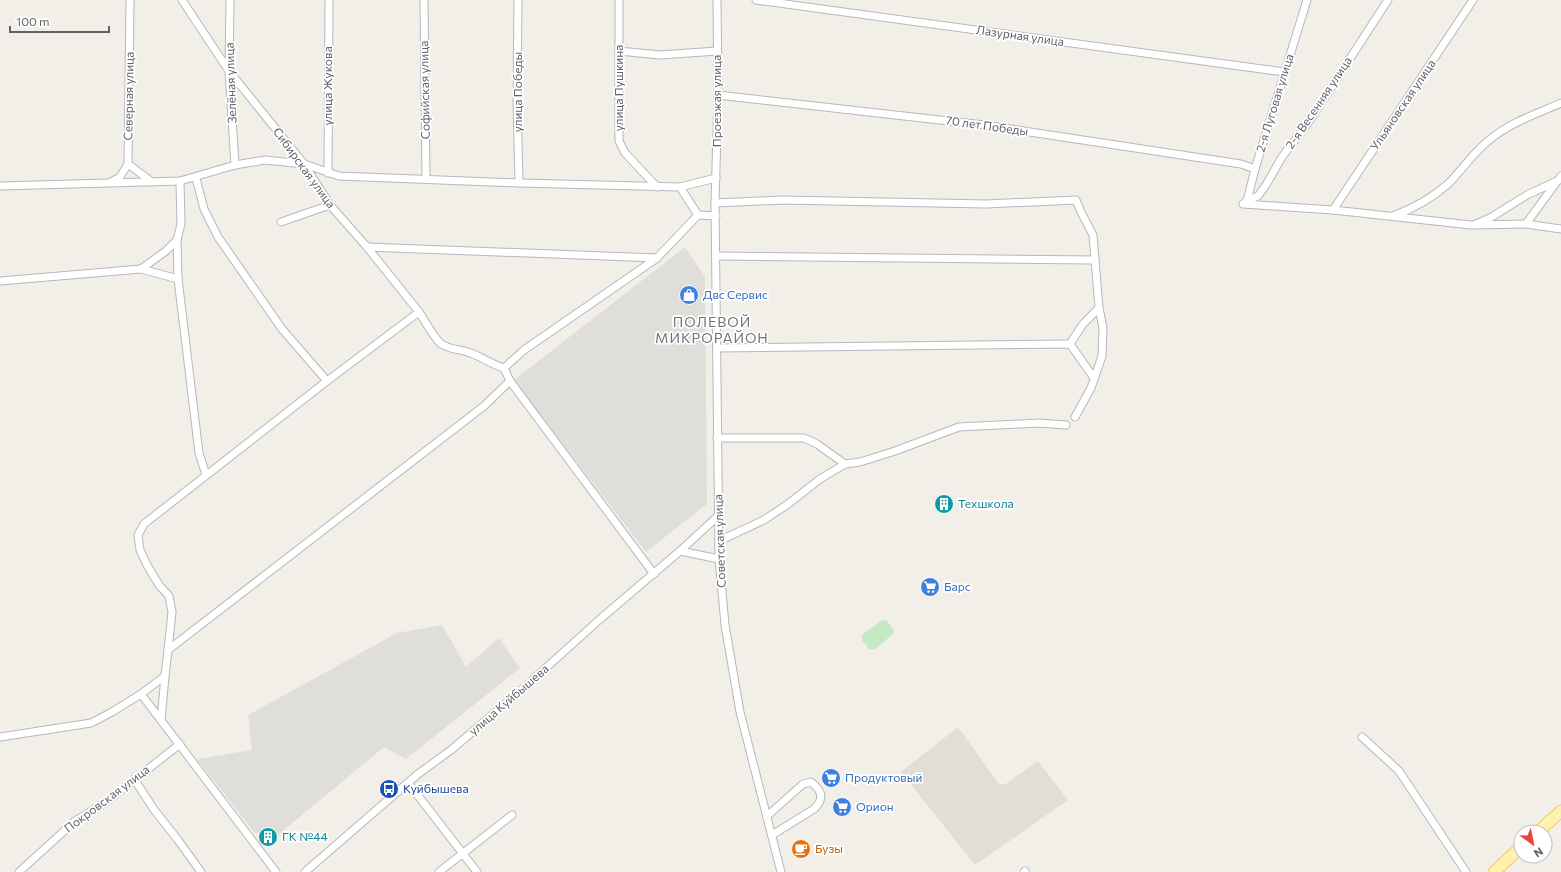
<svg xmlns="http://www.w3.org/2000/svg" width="1561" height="872" font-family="Commissioner,sans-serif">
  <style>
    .industrial { fill: #e0deda }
    .education { fill: #e1ded6 }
    .green { fill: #c5e8c5 }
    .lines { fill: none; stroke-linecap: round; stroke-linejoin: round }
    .street-casing { stroke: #b5b8bc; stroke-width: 9 }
    .primary-casing { stroke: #f2c960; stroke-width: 13 }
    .street { stroke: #fff; stroke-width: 7 }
    .primary { stroke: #fff2af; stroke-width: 11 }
    .labels { text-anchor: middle; stroke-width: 3.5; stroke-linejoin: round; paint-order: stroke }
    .street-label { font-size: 12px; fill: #5f6368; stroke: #fff }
    .shop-label { font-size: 12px; fill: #366cbe; stroke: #fff; text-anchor: start }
    .culture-label { font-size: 12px; fill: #0d838f; stroke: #fff; text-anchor: start }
    .transit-label { font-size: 12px; fill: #164399; stroke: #fff; text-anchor: start }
    .food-label { font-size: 12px; fill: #c56008; stroke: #fff; text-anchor: start }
    .quarter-label { font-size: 14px; letter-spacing: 1px; fill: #70757a; stroke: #fff }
  </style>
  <rect width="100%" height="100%" fill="#f1efe8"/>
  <g class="industrial">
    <path d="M685,247L705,277L707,504L646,552L514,380Z"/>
    <path d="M442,625L466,667L499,638L520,668L406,759L384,747L278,835L255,833L197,759L252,750L248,715L397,633Z"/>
  </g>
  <path class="education" d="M958,727L998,783L1004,785L1038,761L1068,800L975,865L901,772Z"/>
  <path class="green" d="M882,620L887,621L894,630L893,634L875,649H869L862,640V635Z"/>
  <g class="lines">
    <defs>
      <g id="street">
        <path d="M182,0L229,71L304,164L330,205L367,247L419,312"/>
        <path d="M230,0L229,71L235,165"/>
        <path d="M424,0L426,179"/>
        <path d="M518,0L517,101L519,183"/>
        <path d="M619,0V141L625,153L657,187"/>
        <path d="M717,0L718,95L715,203L719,559L725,625L740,712L781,872"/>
        <path d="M756,0L1284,72"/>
        <path d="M619,51L660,55L717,51"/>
        <path d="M718,95L984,125L1241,164L1255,169"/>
        <path d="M128,164L152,182"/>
        <path d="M328,173L329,0"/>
        <path d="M196,178L204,209L218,237L282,329L327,381L419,312C425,321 433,336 440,343C448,349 455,349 464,351C478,354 490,364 504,368L524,350L657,258L698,215L716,216"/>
        <path d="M180,181L181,224L177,240L178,279L199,453L206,475"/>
        <path d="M111,182L120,177L128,164L130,0"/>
        <path d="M0,186L180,181L235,165L265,160L304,164L339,176L519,183L680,187L698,215"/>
        <path d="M680,187L716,178"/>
        <path d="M1247,201L1258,196L1266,185L1282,157L1308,123L1388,0"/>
        <path d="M1245,202L1247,201L1255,169L1307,0"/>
        <path d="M715,203L782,200L986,204L1076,200L1081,212L1093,235L1099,308L1103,328L1102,356L1091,388L1075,417"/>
        <path d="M1243,204L1333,210L1471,225L1526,224L1561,229"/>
        <path d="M1333,210L1473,0"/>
        <path d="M1393,216C1412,209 1432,198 1448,184C1462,170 1473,153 1488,141C1509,123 1536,114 1561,103"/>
        <path d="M281,222L330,205"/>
        <path d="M1476,224L1490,218L1527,195L1559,180L1561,176"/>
        <path d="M1526,224L1558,180"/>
        <path d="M367,247L657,258"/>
        <path d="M716,256L1095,260"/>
        <path d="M141,269L166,251L177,240"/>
        <path d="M0,281L141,269L178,279"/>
        <path d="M1070,344L1083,324L1099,308"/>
        <path d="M717,348L1070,344L1094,378"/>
        <path d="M504,368L510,381L654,574"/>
        <path d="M717,438H804L817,444L845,464"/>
        <path d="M719,541L764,520L788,504L820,479L845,464L860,462L895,451L959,427L1039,423L1066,425"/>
        <path d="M680,551L718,516"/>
        <path d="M168,650L172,612L169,596L159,585L147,565L140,550L138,535L144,524L327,381"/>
        <path d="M161,720L165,676"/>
        <path d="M0,737L91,723L112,712L141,694"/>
        <path d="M1362,737L1399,771L1466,872"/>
        <path d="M134,779L155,811L178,840L201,872"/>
        <path d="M409,784L477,872"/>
        <path d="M767,816L803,784L811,782C822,791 825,798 814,809L772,835"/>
        <path d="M19,872L75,821L106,802L180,744"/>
        <path d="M276,872L141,694L165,676L168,650L484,406L510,381"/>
        <path d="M305,872L418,774L451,750L517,694L599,620L680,551L719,559"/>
        <path d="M439,872L512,815"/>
        <path d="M1024,872L1025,871"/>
      </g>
      <g id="primary">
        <path d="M1538,832L1561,811"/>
        <path d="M1494,872L1521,847"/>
      </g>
    </defs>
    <use href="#street" class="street-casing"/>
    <use href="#primary" class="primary-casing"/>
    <use href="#street" class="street"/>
    <use href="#primary" class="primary"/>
  </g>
  <defs>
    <symbol id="shop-disc" viewBox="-11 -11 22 22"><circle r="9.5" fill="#3f7fe0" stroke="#fff"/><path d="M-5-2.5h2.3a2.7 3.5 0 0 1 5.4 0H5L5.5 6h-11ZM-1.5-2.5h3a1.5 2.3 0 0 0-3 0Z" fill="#fff"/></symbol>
    <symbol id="building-disc" viewBox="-11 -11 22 22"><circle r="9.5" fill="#0f9aa8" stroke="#fff"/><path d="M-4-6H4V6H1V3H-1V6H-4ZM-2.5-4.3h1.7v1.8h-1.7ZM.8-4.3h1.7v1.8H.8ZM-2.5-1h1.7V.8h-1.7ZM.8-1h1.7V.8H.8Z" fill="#fff"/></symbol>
    <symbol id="supermarket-disc" viewBox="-11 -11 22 22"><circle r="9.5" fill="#3f7fe0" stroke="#fff"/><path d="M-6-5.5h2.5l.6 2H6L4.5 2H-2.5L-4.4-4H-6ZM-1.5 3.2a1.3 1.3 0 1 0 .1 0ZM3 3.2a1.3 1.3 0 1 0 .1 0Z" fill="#fff"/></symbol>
    <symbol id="bus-disc" viewBox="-11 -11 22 22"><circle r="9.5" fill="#1a4fb4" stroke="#fff"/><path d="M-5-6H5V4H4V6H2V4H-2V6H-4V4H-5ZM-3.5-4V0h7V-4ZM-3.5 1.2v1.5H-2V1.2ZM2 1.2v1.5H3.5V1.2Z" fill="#fff"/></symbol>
    <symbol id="cafe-disc" viewBox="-11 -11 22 22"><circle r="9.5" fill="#e8710a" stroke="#fff"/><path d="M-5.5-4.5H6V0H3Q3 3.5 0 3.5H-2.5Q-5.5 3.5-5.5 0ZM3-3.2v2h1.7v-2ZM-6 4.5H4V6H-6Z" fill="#fff"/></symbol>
  </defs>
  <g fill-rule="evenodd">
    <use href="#shop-disc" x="678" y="284" width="22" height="22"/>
    <use href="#building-disc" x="933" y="493" width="22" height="22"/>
    <use href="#supermarket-disc" x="919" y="576" width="22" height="22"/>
    <use href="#supermarket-disc" x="820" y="767" width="22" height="22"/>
    <use href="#bus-disc" x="378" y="778" width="22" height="22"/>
    <use href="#supermarket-disc" x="831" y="796" width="22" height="22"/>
    <use href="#building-disc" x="257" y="826" width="22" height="22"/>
    <use href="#cafe-disc" x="790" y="838" width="22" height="22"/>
  </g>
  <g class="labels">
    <g class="street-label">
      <text transform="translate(1020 36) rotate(8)" y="4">Лазурная улица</text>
      <text transform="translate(231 83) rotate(-92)" y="4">Зелёная улица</text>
      <text transform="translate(328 86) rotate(-90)" y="4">улица Жукова</text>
      <text transform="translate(619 88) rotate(-90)" y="4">улица Пушкина</text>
      <text transform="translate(425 90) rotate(-91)" y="4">Софийская улица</text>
      <text transform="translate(518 92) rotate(-90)" y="4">улица Победы</text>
      <text transform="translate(129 96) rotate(-89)" y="4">Северная улица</text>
      <text transform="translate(717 101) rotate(-90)" y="4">Проезжая улица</text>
      <text transform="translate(1275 103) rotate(-73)" y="4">2-я Луговая улица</text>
      <text transform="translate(1319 103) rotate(-56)" y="4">2-я Весенняя улица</text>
      <text transform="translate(1403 105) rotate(-56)" y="4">Ульяновская улица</text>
      <text transform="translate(987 126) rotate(8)" y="4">70 лет Победы</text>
      <text transform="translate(304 168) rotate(54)" y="4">Сибирская улица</text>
      <text transform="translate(720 541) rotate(-92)" y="4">Советская улица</text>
      <text transform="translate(509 700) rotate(-41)" y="4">улица Куйбышева</text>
      <text transform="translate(107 799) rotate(-37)" y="4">Покровская улица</text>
    </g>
    <g class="shop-label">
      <text x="703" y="299">Двс Сервис</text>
      <text x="944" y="591">Барс</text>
      <text x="845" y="782">Продуктовый</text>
      <text x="856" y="811">Орион</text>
    </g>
    <g class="culture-label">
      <text x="958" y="508">Техшкола</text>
      <text x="282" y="841">ГК №44</text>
    </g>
    <g class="transit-label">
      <text x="403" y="793">Куйбышева</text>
    </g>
    <g class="food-label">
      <text x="815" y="853">Бузы</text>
    </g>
    <g class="quarter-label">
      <text x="712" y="327">ПОЛЕВОЙ<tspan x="712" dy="16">МИКРОРАЙОН</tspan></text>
    </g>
  </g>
  <g transform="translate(1533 844) rotate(147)"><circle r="19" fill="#ffffff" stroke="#bfc1c3"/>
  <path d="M0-3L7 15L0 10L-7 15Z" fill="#ea4335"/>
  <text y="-6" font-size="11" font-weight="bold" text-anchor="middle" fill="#5f6368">N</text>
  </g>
  <path d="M10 26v6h99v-6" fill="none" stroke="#5f6368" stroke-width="2"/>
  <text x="16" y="26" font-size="12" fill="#5f6368" stroke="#ffffff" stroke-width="3" paint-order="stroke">100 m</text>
</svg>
